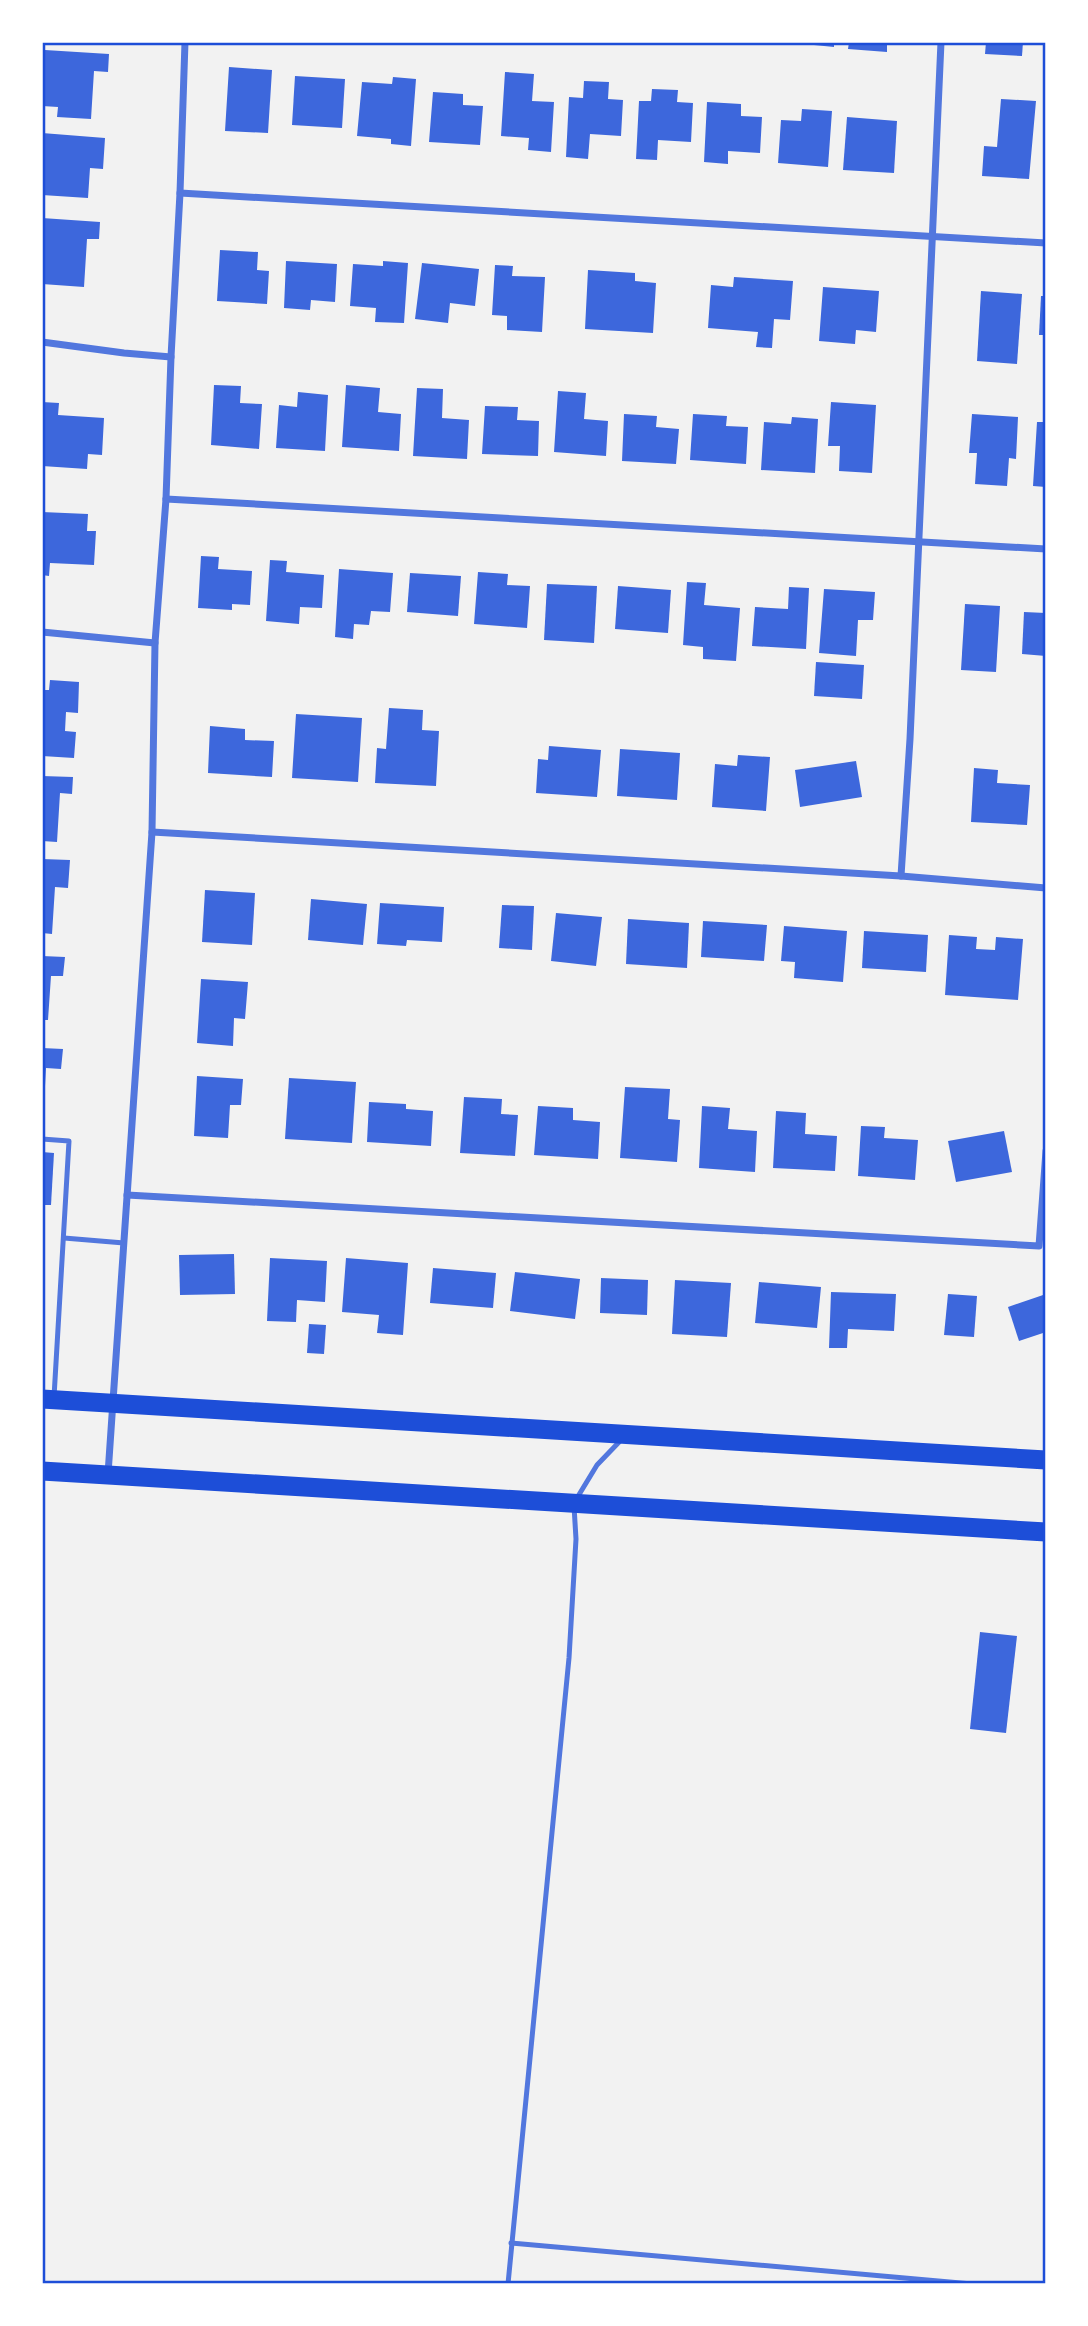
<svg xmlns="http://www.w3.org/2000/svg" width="1088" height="2326" font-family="'IBM Plex Serif',serif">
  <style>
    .building { fill: #3d67dc }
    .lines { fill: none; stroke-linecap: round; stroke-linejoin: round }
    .service { stroke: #5277de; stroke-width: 5 }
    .minor { stroke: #5277de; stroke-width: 7 }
    .trunk { stroke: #1d4ed8; stroke-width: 19 }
    .neatline { fill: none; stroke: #1d4ed8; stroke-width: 2.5 }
  </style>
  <rect width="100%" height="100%" fill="#f2f2f2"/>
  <g class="building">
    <path d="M804,42H834V47L804,44Z"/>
    <path d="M849,42H887V52L848,49Z"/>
    <path d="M986,42H1023L1022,56L985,54Z"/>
    <path d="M45,50L109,54L108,72L94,71L91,119L57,117L58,107L42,106Z"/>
    <path d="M229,67L272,70L268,133L225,131Z"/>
    <path d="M505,72L534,74L532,101L554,102L551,152L528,150L529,138L501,136Z"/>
    <path d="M295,76L345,79L342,128L292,125Z"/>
    <path d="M393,77L416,79L411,146L391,144V139L357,136L362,82L392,84Z"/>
    <path d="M584,81L609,82L608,99L623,100L621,136L590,134L588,159L566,157L569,97L583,98Z"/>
    <path d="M652,89L678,90L677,102L693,103L691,142L658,140L657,160L636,159L639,101H651Z"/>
    <path d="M433,92L463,94V105L483,106L480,145L429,142Z"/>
    <path d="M1001,99L1036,101L1029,179L982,176L984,146L997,147Z"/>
    <path d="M707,102L741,104V116L762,117L760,153L728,151V164L704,162Z"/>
    <path d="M802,109L832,111L828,167L778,163L781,120L801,121Z"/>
    <path d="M847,117L897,121L894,173L843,170Z"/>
    <path d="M42,133L105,138L103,169L90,168L88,198L42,195Z"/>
    <path d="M42,218L100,222L99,239H87L84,287L42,284Z"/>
    <path d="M220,250L258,252L257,270L269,271L267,304L217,301Z"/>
    <path d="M286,261L337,264L335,302L311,300L310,310L284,308Z"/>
    <path d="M383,261L408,263L404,323L375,322L376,308L350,306L353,264L383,266Z"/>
    <path d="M422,263L479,269L475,306L450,303L448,323L415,319Z"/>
    <path d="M495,265L513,266L512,276L545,277L542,332L507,330V316L492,315Z"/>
    <path d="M588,270L635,273V281L656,283L653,333L585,329Z"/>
    <path d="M734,277L793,281L790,320L774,319L772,348L756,347L758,332L708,328L711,285L733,287Z"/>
    <path d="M823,287L879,291L876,332L856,330L855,344L819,341Z"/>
    <path d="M981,291L1022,294L1017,364L977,361Z"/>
    <path d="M1041,296H1046V335H1039Z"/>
    <path d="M214,385L241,386L240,403L262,404L259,449L211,445Z"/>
    <path d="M346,385L380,388L378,412L401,414L399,451L342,447Z"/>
    <path d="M417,388L443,389L442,418L469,420L467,459L413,456Z"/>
    <path d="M558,391L586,393L584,419L608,421L606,456L554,452Z"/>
    <path d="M298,392L328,395L325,451L276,448L279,405L297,407Z"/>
    <path d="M42,402L59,403L58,415L104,418L102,455L88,454L87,469L42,466Z"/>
    <path d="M831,402L876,405L872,473L839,471L840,446H828Z"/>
    <path d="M485,406L518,407L517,420L539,421L538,456L482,454Z"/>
    <path d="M624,414L657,416L656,427L679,429L676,464L622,461Z"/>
    <path d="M693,414L727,416L726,426L748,427L746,464L690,460Z"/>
    <path d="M972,414L1018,417L1016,459L1009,458L1007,486L975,484L977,453H969Z"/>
    <path d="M792,417L818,419L815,473L761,470L764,422L791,424Z"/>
    <path d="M1037,422H1046V487L1033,486Z"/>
    <path d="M42,512L88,514L87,531H96L94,565L50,563L49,576L42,575Z"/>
    <path d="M201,556L219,557L218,569L252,571L250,605L232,604V610L198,608Z"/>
    <path d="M270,560L287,561L286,572L324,575L322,608L300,607L299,624L266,621Z"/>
    <path d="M339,569L393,573L390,612L371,611L369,625L354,624L353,639L335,637Z"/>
    <path d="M478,572L508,574L507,585L530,586L527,628L474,624Z"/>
    <path d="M410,573L461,576L458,616L407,612Z"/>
    <path d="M687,582L706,583L704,605L740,608L736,661L703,659V647L683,645Z"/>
    <path d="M547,584L597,586L594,643L544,640Z"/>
    <path d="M618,586L671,590L668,633L615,629Z"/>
    <path d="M789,587L809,588L806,649L752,646L755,607L788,609Z"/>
    <path d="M824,589L875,592L873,620H858L856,656L819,653Z"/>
    <path d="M965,604L1000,606L996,672L961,670Z"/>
    <path d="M1024,612L1046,613V656L1022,654Z"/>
    <path d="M816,662L864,665L862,699L814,696Z"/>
    <path d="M50,680L79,682L78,713L66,712L65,731L76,732L74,758L42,756V690H49Z"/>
    <path d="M389,708L423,710L422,730L439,731L436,786L375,783L377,748L386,749Z"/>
    <path d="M296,714L362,718L358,782L292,778Z"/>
    <path d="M210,726L245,729V740L274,741L272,777L208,773Z"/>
    <path d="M549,746L601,750L597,797L536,793L538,759L548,760Z"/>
    <path d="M620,749L680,753L677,800L617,796Z"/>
    <path d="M738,755L770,757L766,811L712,807L715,764L737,766Z"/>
    <path d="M856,761L862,797L800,807L795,770Z"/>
    <path d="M974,768L998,770L997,783L1030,785L1027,825L971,822Z"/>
    <path d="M42,776L73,777L72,794L60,793L57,842L42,841Z"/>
    <path d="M42,859L70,860L68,888L55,887L52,934L42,933Z"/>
    <path d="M205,890L255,893L252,945L202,942Z"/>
    <path d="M311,899L367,904L363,945L308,940Z"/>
    <path d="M380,903L444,907L442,942L407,940L406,946L377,944Z"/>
    <path d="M502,905L534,906L532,950L499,948Z"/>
    <path d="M556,913L602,917L596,966L551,961Z"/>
    <path d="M628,919L689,923L687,968L626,964Z"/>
    <path d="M703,921L767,925L764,961L701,957Z"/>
    <path d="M784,926L847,931L843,982L794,978L795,962L781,961Z"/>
    <path d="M864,931L928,935L926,972L862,968Z"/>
    <path d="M949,935L977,937L976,949L995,950L996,937L1023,939L1018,1000L945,995Z"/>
    <path d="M42,956L65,957L63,976H51L48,1020H42Z"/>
    <path d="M201,979L248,982L245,1019L234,1018L233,1046L197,1043Z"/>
    <path d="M42,1048L63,1049L61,1069L46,1068L44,1104H42Z"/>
    <path d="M197,1076L243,1079L241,1105H230L228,1138L194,1136Z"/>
    <path d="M289,1078L356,1082L352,1143L285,1139Z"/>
    <path d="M625,1087L670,1089L668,1119L680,1120L677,1162L620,1158Z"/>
    <path d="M464,1097L502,1099L501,1114L518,1115L515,1156L460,1153Z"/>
    <path d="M369,1102L406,1104V1109L433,1111L431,1146L367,1142Z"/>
    <path d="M538,1106L573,1108V1120L600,1122L598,1159L534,1155Z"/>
    <path d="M702,1106L730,1108L728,1129L757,1131L755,1172L699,1168Z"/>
    <path d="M776,1111L806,1113L805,1134L837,1136L835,1171L773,1168Z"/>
    <path d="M861,1126L885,1127L884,1138L918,1140L915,1180L858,1176Z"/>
    <path d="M1004,1131L1012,1172L956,1182L948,1141Z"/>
    <path d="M42,1152L54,1153L51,1205H42Z"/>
    <path d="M234,1254L235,1294L180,1295L179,1255Z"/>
    <path d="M270,1258L327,1261L325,1302L297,1300L296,1322L267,1321Z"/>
    <path d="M346,1258L408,1263L403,1335L377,1333L379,1315L342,1312Z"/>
    <path d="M433,1268L496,1273L493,1308L430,1303Z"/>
    <path d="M515,1272L580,1279L575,1319L510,1311Z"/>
    <path d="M601,1278L648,1280L647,1315L600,1313Z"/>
    <path d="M675,1280L731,1283L727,1337L672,1334Z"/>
    <path d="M759,1282L821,1287L817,1328L755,1323Z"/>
    <path d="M831,1292L896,1294L894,1331L848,1329L847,1348H829Z"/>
    <path d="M948,1294L977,1296L974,1337L944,1335Z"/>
    <path d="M1046,1294V1332L1019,1341L1008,1307Z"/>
    <path d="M309,1324L326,1325L324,1354L307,1353Z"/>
    <path d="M980,1632L1017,1636L1006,1733L970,1729Z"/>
  </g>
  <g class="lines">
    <g class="service">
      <path d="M42,1139L69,1141L54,1397"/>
      <path d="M64,1238L124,1243"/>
      <path d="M577,1498L597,1465L622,1439"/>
      <path d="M511,2243L972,2284"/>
      <path d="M508,2284L569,1658L576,1539L574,1506"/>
    </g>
    <g class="minor">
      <path d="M180,193L1046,243"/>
      <path d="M42,342L124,353L171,357"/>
      <path d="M166,499L1046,549"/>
      <path d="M42,632L155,643"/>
      <path d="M152,832L901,876L1046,888"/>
      <path d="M901,876L910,739L941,42"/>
      <path d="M127,1195L1039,1246L1046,1151"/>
      <path d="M108,1474L152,832L155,643L166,499L171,357L180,193L185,42"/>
    </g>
    <g class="trunk">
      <path d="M42,1399L1046,1460"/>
      <path d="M42,1471L1046,1532"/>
    </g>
  </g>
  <rect width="1088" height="2326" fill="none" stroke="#ffffff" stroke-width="88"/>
  <rect x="44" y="44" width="1000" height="2238" class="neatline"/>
</svg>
